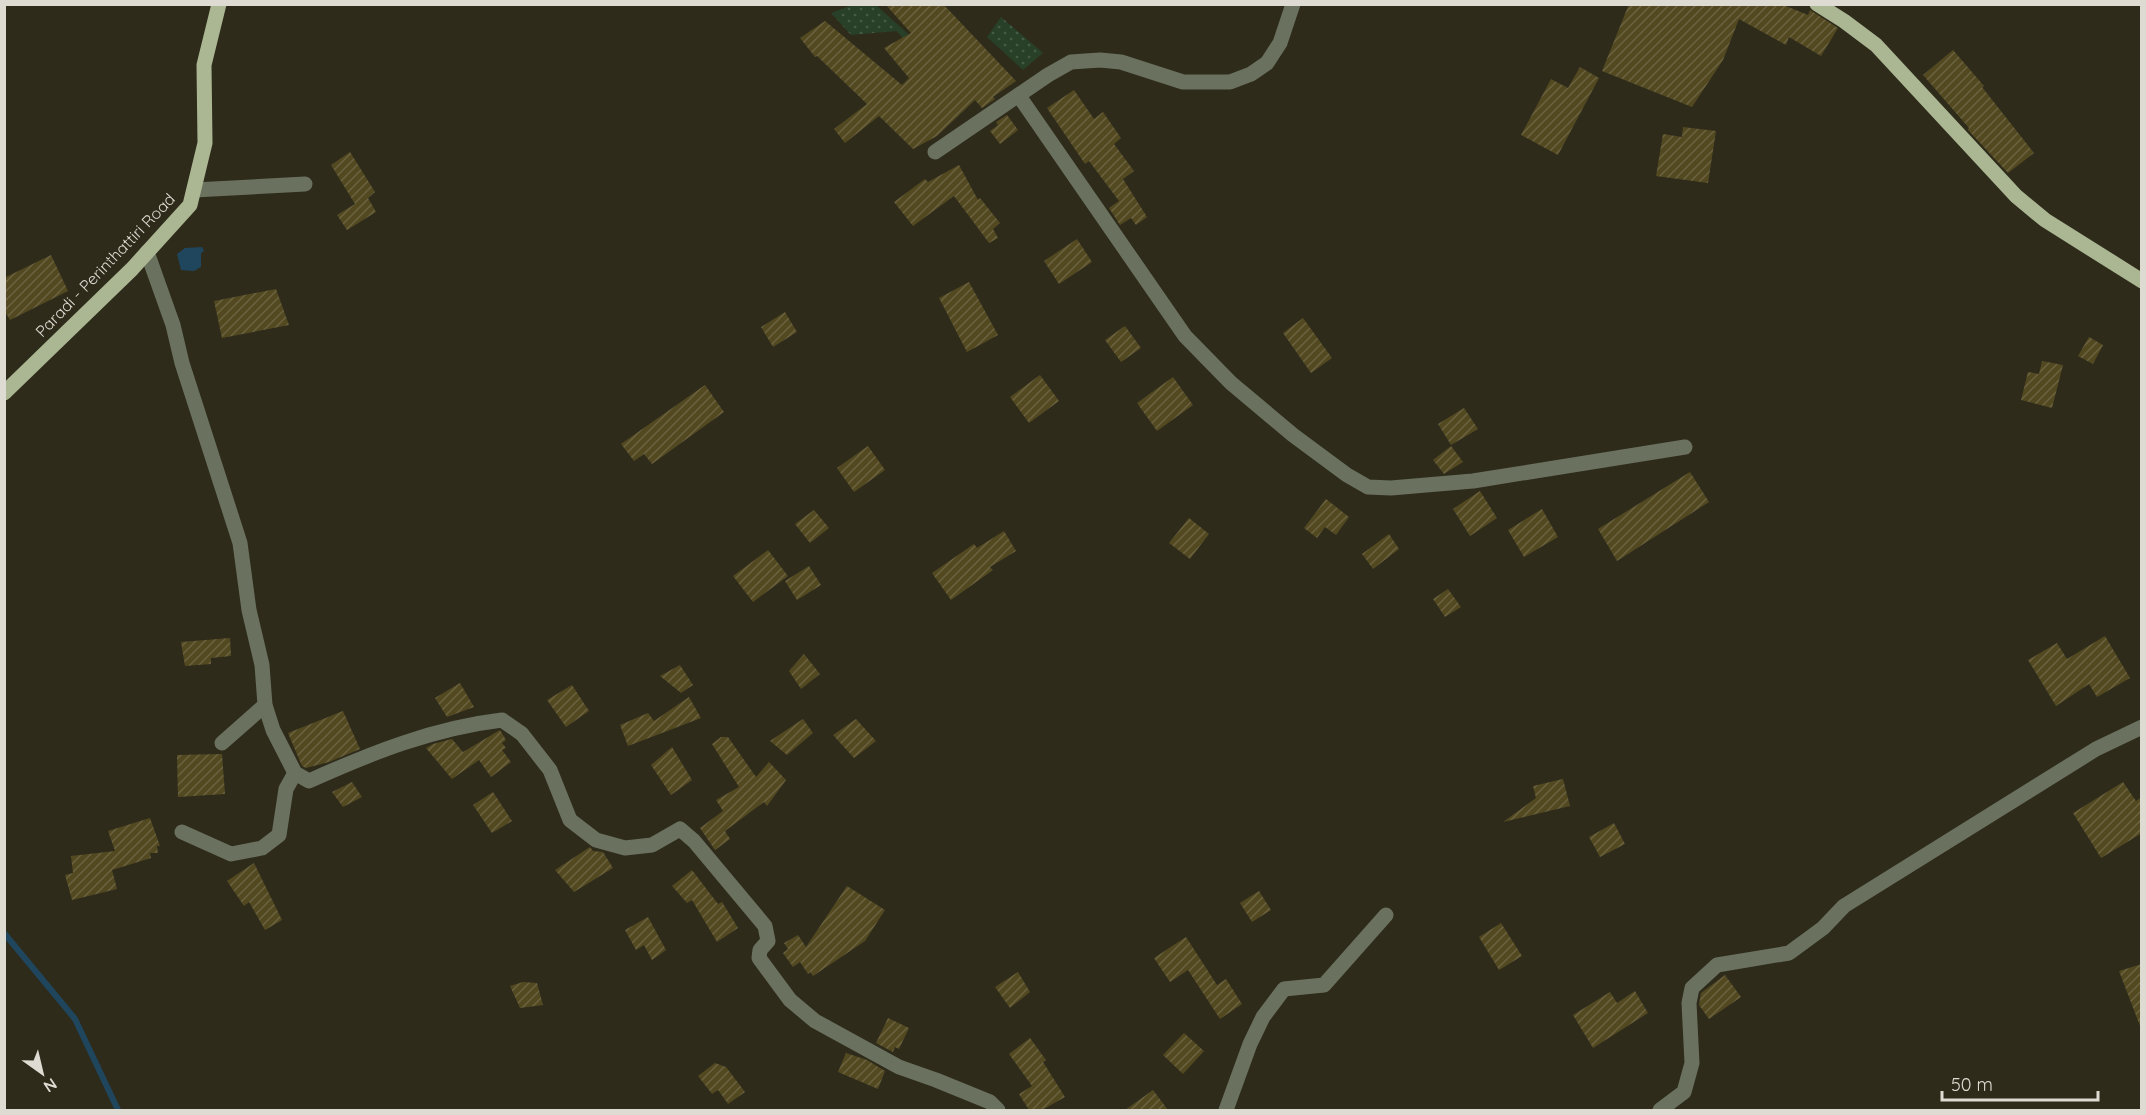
<svg xmlns="http://www.w3.org/2000/svg" width="2146" height="1115" font-family="Quicksand,sans-serif">
  <style>
    .park { fill: url(#park-dots) }
    .water { fill: #20465e }
    .lines { fill: none; stroke-linecap: round; stroke-linejoin: round }
    .stream { stroke: #20465e; stroke-width: 6 }
    .building { fill: url(#building-hatch) }
    .minor { stroke: #6b715f; stroke-width: 15 }
    .major { stroke: #abb793; stroke-width: 15 }
    .labels { text-anchor: middle; stroke-width: 4.5; stroke-linejoin: round; paint-order: stroke }
    .street-label { font-size: 16px; fill: #dedcd2; stroke: #2e2b1b }
  </style>
  <defs>
    <pattern id="park-dots" width="8" height="8" patternUnits="userSpaceOnUse" patternTransform="scale(1.5)"><rect width="8" height="8" fill="#274027"/><path d="M2 2h.1M6 6h.1" fill="none" stroke="#465b45" stroke-width="1.8" stroke-linecap="round"/></pattern>
    <pattern id="building-hatch" width="6" height="6" patternUnits="userSpaceOnUse" patternTransform="scale(1.5)"><rect width="6" height="6" fill="#534921"/><path d="M-1 1l2-2M0 6l6-6M5 7l2-2" fill="none" stroke="#6b6340"/></pattern>
  </defs>
  <rect width="100%" height="100%" fill="#2e2b1b"/>
  <g class="park">
    <path d="M852,5H876L906,32L963,96L955,104L897,31L851,35L831,13Z"/>
    <path d="M1001,17L1043,53L1023,70L987,37Z"/>
  </g>
  <path class="water" d="M202,247L204,251L201,253V267L194,271L181,270L177,254L185,248Z"/>
  <g class="lines">
    <path class="stream" d="M4,933L75,1019L118,1110"/>
  </g>
  <g class="building">
    <path d="M885,4H943L1016,81L993,97L995,99L982,108L975,100L937,136L913,149L879,116L845,143L834,129L867,104L817,56L815,57L800,38L825,21L902,85L909,78L884,48L911,33Z"/>
    <path d="M1629,4H1781L1808,15L1810,10L1838,28L1821,56L1789,37L1786,45L1739,19L1723,60L1692,107L1602,71Z"/>
    <path d="M1953,50L1984,86L1982,87L2034,153L2008,173L1968,130L1969,128L1923,75Z"/>
    <path d="M1580,67L1599,78L1558,155L1521,135L1551,79L1568,88Z"/>
    <path d="M1074,90L1094,119L1103,112L1121,138L1114,144L1134,171L1123,179L1147,217L1136,225L1131,218L1120,225L1109,208L1119,201L1089,161L1085,164L1047,108Z"/>
    <path d="M1007,115L1018,130L1000,144L990,131L998,125L996,122Z"/>
    <path d="M1683,127L1716,131L1708,183L1656,176L1663,134L1682,137Z"/>
    <path d="M350,152L375,192L368,198L376,212L347,230L337,215L355,204L331,165Z"/>
    <path d="M959,165L978,200L980,198L1000,223L993,229L998,238L989,243L954,196L913,226L894,202L925,179L928,182Z"/>
    <path d="M1077,239L1092,262L1059,284L1044,261Z"/>
    <path d="M51,255L68,291L10,320L4,310V278Z"/>
    <path d="M969,282L998,335L967,352L939,298Z"/>
    <path d="M276,289L289,325L222,338L214,301Z"/>
    <path d="M785,312L797,332L773,347L761,327Z"/>
    <path d="M1303,318L1332,358L1311,373L1283,333Z"/>
    <path d="M1125,326L1141,348L1121,362L1105,340Z"/>
    <path d="M2089,337L2103,345L2093,364L2078,356Z"/>
    <path d="M2042,361L2063,365L2052,408L2021,400L2028,372L2039,374Z"/>
    <path d="M1040,375L1059,401L1029,423L1010,397Z"/>
    <path d="M1173,377L1193,405L1157,431L1137,403Z"/>
    <path d="M705,385L724,412L652,464L644,454L634,461L621,444Z"/>
    <path d="M1464,408L1478,429L1451,445L1438,424Z"/>
    <path d="M868,446L885,470L854,492L837,468Z"/>
    <path d="M1451,446L1463,462L1444,474L1433,460Z"/>
    <path d="M1690,472L1709,502L1617,561L1598,529Z"/>
    <path d="M1480,491L1497,518L1470,536L1453,509Z"/>
    <path d="M1326,499L1349,517L1336,535L1325,527L1317,538L1304,528Z"/>
    <path d="M1542,509L1558,537L1524,557L1508,530Z"/>
    <path d="M814,510L829,528L810,543L795,524Z"/>
    <path d="M1189,518L1209,534L1190,559L1169,543Z"/>
    <path d="M1004,531L1016,551L990,567L993,570L951,600L932,573L974,544L977,548Z"/>
    <path d="M1389,534L1399,549L1373,569L1362,554Z"/>
    <path d="M768,550L788,576L753,602L733,576Z"/>
    <path d="M809,566L821,585L797,600L785,581Z"/>
    <path d="M1448,589L1461,607L1445,617L1433,599Z"/>
    <path d="M2105,636L2130,678L2097,697L2089,684L2056,706L2028,660L2057,643L2067,659Z"/>
    <path d="M230,638L231,656L211,658V664L185,666L181,642Z"/>
    <path d="M804,654L820,674L801,689L789,671Z"/>
    <path d="M680,665L693,685L681,693L660,676Z"/>
    <path d="M460,683L474,707L447,717L435,698Z"/>
    <path d="M572,685L589,711L566,727L547,700Z"/>
    <path d="M689,697L701,718L628,746L620,725L648,713L654,721Z"/>
    <path d="M343,711L360,749L329,762L306,768L302,766L288,733Z"/>
    <path d="M803,719L813,733L787,755L770,741Z"/>
    <path d="M856,719L876,741L854,758L833,735Z"/>
    <path d="M500,730L506,740L502,743L506,748L502,750L511,762L491,777L479,760L452,779L426,748L433,744L452,739L463,752Z"/>
    <path d="M721,737H728L756,777L769,762L786,780L767,806L764,802L725,831L730,839L715,850L700,828L723,811L716,800L739,787L712,744Z"/>
    <path d="M672,747L692,780L671,795L651,765Z"/>
    <path d="M222,754L225,794L178,797L177,755Z"/>
    <path d="M1563,779L1570,806L1503,822L1536,798L1533,786Z"/>
    <path d="M352,782L362,797L343,807L332,792Z"/>
    <path d="M2123,782L2136,801L2142,797V833L2101,858L2073,813Z"/>
    <path d="M493,792L512,821L492,833L473,805Z"/>
    <path d="M150,818L160,846H157L158,853H150L151,858L112,870L117,889L72,900L65,875L73,873L71,856L115,851L108,831Z"/>
    <path d="M1614,823L1625,844L1600,857L1589,837Z"/>
    <path d="M590,847L593,851L603,852L613,868L574,892L555,870Z"/>
    <path d="M254,863L282,920L265,930L249,902L244,906L227,881Z"/>
    <path d="M692,870L718,904L722,902L738,928L717,942L692,900L687,903L672,886Z"/>
    <path d="M847,886L885,910L865,941L813,976L810,972L808,974L800,962L793,967L783,953L788,949L784,943L798,935L806,947Z"/>
    <path d="M1259,891L1271,910L1252,922L1240,903Z"/>
    <path d="M648,917L666,950L652,960L644,945L636,950L625,930Z"/>
    <path d="M1501,923L1522,956L1499,970L1479,937Z"/>
    <path d="M1186,937L1217,985L1226,979L1242,1004L1220,1019L1188,970L1170,982L1154,958Z"/>
    <path d="M2142,964V1026H2140L2119,971Z"/>
    <path d="M1018,972L1030,992L1010,1008L995,987Z"/>
    <path d="M1725,975L1741,997L1709,1019L1699,1005L1701,993Z"/>
    <path d="M523,982L537,983L543,1005L520,1008L510,986Z"/>
    <path d="M1635,991L1648,1013L1593,1048L1573,1015L1610,992L1617,1003Z"/>
    <path d="M888,1018L909,1028L899,1049L895,1047L893,1052L876,1043Z"/>
    <path d="M1184,1033L1204,1051L1183,1074L1163,1055Z"/>
    <path d="M1030,1038L1046,1060L1043,1062L1065,1097L1042,1110H1029L1019,1094L1032,1086L1009,1054Z"/>
    <path d="M846,1053L867,1060L885,1071L878,1089L838,1072Z"/>
    <path d="M715,1063L726,1067L745,1092L728,1104L718,1090L712,1094L698,1076Z"/>
    <path d="M1153,1090L1168,1110H1125Z"/>
  </g>
  <g class="lines">
    <g class="minor">
      <path d="M1019,96L1185,336L1231,383L1293,435L1347,475L1368,487L1391,488L1473,481L1685,447"/>
      <path d="M935,152L1048,75L1071,62L1100,60L1121,62L1183,82H1230L1251,74L1267,63L1280,43L1293,4"/>
      <path d="M194,190L305,184"/>
      <path d="M147,252L173,325L182,363L240,543L249,610L262,665L265,705L273,730L295,773L309,781C371,753 434,728 502,720L522,734L550,770L570,820L596,840L625,848L652,845L680,829L694,841L765,926L768,941L760,950L759,958L790,1000L815,1021L899,1067L936,1080L990,1102L998,1110"/>
      <path d="M222,743L265,705"/>
      <path d="M182,832L231,854L262,848L279,835L286,789L295,773"/>
      <path d="M1226,1110L1250,1044L1263,1017L1284,989L1324,985L1386,915"/>
      <path d="M1660,1110L1684,1092L1692,1063L1689,1003L1692,988L1717,965L1789,953L1823,928L1844,906L2096,749L2142,727"/>
    </g>
    <g class="major">
      <path d="M1817,4L1844,21L1876,45L2016,196L2045,220L2142,281"/>
      <path d="M4,393L132,269L190,205L205,143L204,65L219,4"/>
    </g>
  </g>
  <g class="labels">
    <g class="street-label">
      <text transform="translate(105 265) rotate(-46)" y="6">Paradi - Perinthattiri Road</text>
    </g>
  </g>
  <rect width="2146" height="1115" fill="none" stroke="#dedcd2" stroke-width="12"/>
  <g transform="translate(42 1073) rotate(146)" stroke="#2e2b1b" stroke-width="4.5" paint-order="stroke">
  <path d="M0-4.5L10 22L0 15L-10 22Z" fill="#dedcd2"/>
  <text y="-9" font-size="16" font-weight="bold" text-anchor="middle" fill="#dedcd2">N</text>
  </g>
  <path d="M1942 1091v9h156v-9" fill="none" stroke="#dedcd2" stroke-width="3"/>
  <text x="1951" y="1091" font-size="18" fill="#dedcd2" stroke="#2e2b1b" stroke-width="4.5" paint-order="stroke">50 m</text>
</svg>
